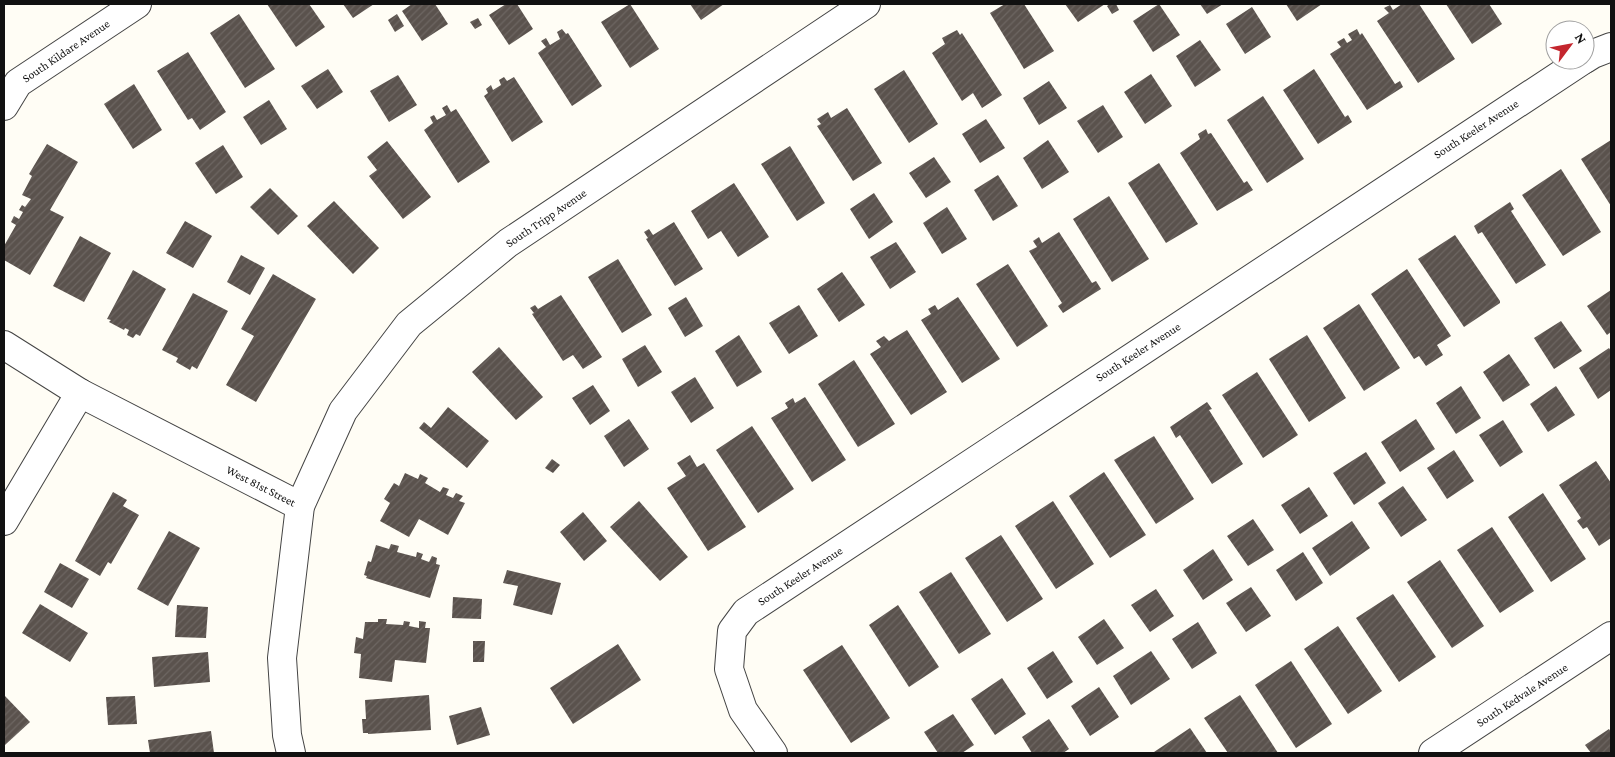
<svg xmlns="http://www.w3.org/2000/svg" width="1615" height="757" font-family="'Crimson Pro',serif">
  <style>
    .building { fill: url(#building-hatch) }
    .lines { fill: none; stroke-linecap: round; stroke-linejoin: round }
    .street-casing { stroke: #444; stroke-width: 30 }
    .street { stroke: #fff; stroke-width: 28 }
    .labels { text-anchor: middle; stroke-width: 5; stroke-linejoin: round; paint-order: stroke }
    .street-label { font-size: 12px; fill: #111; stroke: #fff }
  </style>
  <defs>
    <pattern id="building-hatch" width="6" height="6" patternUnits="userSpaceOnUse" patternTransform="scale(1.25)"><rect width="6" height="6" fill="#5a524d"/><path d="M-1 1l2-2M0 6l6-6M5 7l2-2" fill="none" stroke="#6d6662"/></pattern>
  </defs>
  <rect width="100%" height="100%" fill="#fffdf5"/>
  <g class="building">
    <path d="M267,4H309L325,27L296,47Z"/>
    <path d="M343,4H374L353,18Z"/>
    <path d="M412,4H435L448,24L422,41L402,11Z"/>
    <path d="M506,4H517L533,29L509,45L489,15Z"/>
    <path d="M630,4L659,49L630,68L601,22Z"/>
    <path d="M690,4H724L701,20Z"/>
    <path d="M1005,4H1024L1054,51L1024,69L990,13Z"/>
    <path d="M1065,4H1105L1078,22Z"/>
    <path d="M1110,4H1116L1119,10L1112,14L1107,6Z"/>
    <path d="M1159,4L1180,35L1153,52L1133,21Z"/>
    <path d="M1200,4H1223L1207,14Z"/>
    <path d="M1286,4H1322L1297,21Z"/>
    <path d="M1402,4H1419L1455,59L1418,83L1377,21L1389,13L1384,8L1390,5L1393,10Z"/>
    <path d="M1446,4H1489L1502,24L1472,44Z"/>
    <path d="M1252,7L1271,37L1245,54L1226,24Z"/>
    <path d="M239,14L275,69L245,88L210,33Z"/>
    <path d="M397,14L404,26L395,32L388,20Z"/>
    <path d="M478,18L482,25L475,29L470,22Z"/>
    <path d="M562,29L566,34L568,33L602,86L572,106L538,53L546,47L541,41L546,38L550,45L560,39L557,32Z"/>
    <path d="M1357,29L1360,35L1362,33L1395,84L1400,81L1403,87L1367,110L1330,54L1341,47L1337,42L1344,38L1347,43L1352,40L1348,34Z"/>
    <path d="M957,30L960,35L962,33L1002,95L982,108L973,93L962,101L932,53L945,44L942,38Z"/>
    <path d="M1200,40L1221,70L1195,87L1176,56Z"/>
    <path d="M188,52L226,112L200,130L192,118L188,120L157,71Z"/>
    <path d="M328,69L343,92L317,109L301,86Z"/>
    <path d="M1314,69L1345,117L1348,115L1352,122L1318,144L1283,90Z"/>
    <path d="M904,70L938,124L909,143L874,89Z"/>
    <path d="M1151,74L1172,106L1145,124L1124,92Z"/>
    <path d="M398,75L417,105L389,122L370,91Z"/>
    <path d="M504,77L507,81L514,77L543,122L512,142L484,96L488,93L486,89L491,85L493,90L501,85L499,80Z"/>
    <path d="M1049,81L1067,108L1039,125L1023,98Z"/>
    <path d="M134,84L162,130L133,149L104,104Z"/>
    <path d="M1263,96L1304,159L1267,183L1227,120Z"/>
    <path d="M269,100L287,129L261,145L243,117Z"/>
    <path d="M447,105L451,112L456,109L490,162L458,183L424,130L433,123L430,117L434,115L437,120L446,115L442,108Z"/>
    <path d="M1103,105L1123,137L1098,153L1077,121Z"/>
    <path d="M847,108L882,163L853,181L817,126L821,124L817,119L828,112L831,118Z"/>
    <path d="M986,119L1005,148L980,163L962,134Z"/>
    <path d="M1206,129L1208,134L1211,133L1244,183L1247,181L1253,190L1217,211L1180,153L1200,139L1198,134Z"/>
    <path d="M1048,140L1069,172L1042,189L1023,158Z"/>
    <path d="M1611,140V206L1581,159Z"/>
    <path d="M387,141L431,197L403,219L369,176L377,170L367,157Z"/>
    <path d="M47,144L78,162L50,210L64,217L30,275L4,260V246L16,225L11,222L14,216L19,219L23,212L19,210L22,205L25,207L31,199L22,195L32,176L29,174Z"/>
    <path d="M223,145L243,177L216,194L195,163Z"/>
    <path d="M790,146L825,203L797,221L761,164Z"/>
    <path d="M934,157L951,182L926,198L909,173Z"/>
    <path d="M1159,163L1198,224L1166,243L1128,183Z"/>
    <path d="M1561,169L1601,232L1563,256L1522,195Z"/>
    <path d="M998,175L1018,206L993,221L974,190Z"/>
    <path d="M734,183L769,237L738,257L721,231L708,239L691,211Z"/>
    <path d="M270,188L298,216L278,235L250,207Z"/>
    <path d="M874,193L893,222L869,239L850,209Z"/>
    <path d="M1109,196L1149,259L1112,282L1073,219Z"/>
    <path d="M334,201L379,248L353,274L307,226Z"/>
    <path d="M1510,202L1514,209L1511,211L1546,265L1516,284L1482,232L1478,234L1474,226Z"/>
    <path d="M947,207L967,239L942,254L923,223Z"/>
    <path d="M185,221L212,236L193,268L166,253Z"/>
    <path d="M674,222L703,269L675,286L646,239L648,238L644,232L649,229L653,235Z"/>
    <path d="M1059,232L1092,283L1096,281L1101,289L1063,313L1058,306L1062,303L1029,251L1037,247L1033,241L1039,237L1042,243Z"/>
    <path d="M1455,235L1500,301V303L1464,327L1418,259Z"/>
    <path d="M80,236L111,253L84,302L53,286Z"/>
    <path d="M896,242L916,272L890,289L870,257Z"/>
    <path d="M241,255L265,268L250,295L227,282Z"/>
    <path d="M618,259L652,315L622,333L588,277Z"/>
    <path d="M1008,264L1048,326L1017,347L976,284Z"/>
    <path d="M1407,269L1451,336L1437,345L1443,355L1426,366L1419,356L1414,359L1371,294Z"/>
    <path d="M133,270L166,289L140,336L136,334L133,338L127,335L129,330L125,328L124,330L109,322L111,320L107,319Z"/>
    <path d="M842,272L865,305L839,322L817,289Z"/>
    <path d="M273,274L316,299L256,402L226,385L254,336L241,329Z"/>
    <path d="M1611,290V332L1607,335L1587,306Z"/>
    <path d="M193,293L228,311L197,369L192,366L190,370L176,362L178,358L162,350Z"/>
    <path d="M561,295L602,357L583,369L573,355L563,361L532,314L534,313L530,308L535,305L538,309Z"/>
    <path d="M686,297L703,326L685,337L668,308Z"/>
    <path d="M958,297L1000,359L962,383L921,320L931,314L928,309L935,305L938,310Z"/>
    <path d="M1359,304L1400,368L1364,391L1323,328Z"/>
    <path d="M799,305L818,336L789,354L769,323Z"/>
    <path d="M1561,321L1582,351L1554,369L1534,338Z"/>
    <path d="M907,330L947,392L911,415L870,354L881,347L876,341L884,336L889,341Z"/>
    <path d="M739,335L762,372L737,387L715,351Z"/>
    <path d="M1307,335L1346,398L1309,422L1269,359Z"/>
    <path d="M645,345L662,372L638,387L622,359Z"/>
    <path d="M499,347L543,397L516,420L472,372Z"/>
    <path d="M1609,348L1611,351V390L1598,399L1579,368Z"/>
    <path d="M1509,354L1530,385L1503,402L1483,372Z"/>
    <path d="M854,360L895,424L858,447L818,384Z"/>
    <path d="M1257,372L1298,435L1263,458L1222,395Z"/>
    <path d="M695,377L714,408L691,423L671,392Z"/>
    <path d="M593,385L610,411L590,425L572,398Z"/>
    <path d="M1461,386L1481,418L1456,434L1436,403Z"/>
    <path d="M1556,386L1575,415L1548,432L1530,404Z"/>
    <path d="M805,397L846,460L812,482L771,418L788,408L785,403L793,398L795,403Z"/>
    <path d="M1207,402L1212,409L1209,410L1243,464L1212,484L1180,435L1176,438L1170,427Z"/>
    <path d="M448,407L489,441L467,468L419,428L424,422L431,428Z"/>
    <path d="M629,419L649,449L624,467L604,436Z"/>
    <path d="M1416,419L1435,449L1400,472L1381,442Z"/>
    <path d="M1503,420L1523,452L1500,467L1479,435Z"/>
    <path d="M752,426L794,489L758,513L716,450Z"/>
    <path d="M1154,436L1194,499L1156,524L1114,460Z"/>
    <path d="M1454,450L1474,481L1447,499L1427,468Z"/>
    <path d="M1366,452L1386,483L1354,505L1333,473Z"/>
    <path d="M690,455L697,467L704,463L746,527L708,551L667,488L686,476L677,463Z"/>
    <path d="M552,459L560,465L553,473L545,468Z"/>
    <path d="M1596,461L1611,483V538L1599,546L1587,527L1583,529L1577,521L1581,518L1559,485Z"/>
    <path d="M1104,472L1146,535L1110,558L1069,496Z"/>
    <path d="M405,473L418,479L420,474L428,478L425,483L440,492L443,487L449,489L446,495L453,498L456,493L463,496L459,501L465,503L448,535L419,519L409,537L380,521L390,503L384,499L394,483L399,486Z"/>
    <path d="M1403,486L1427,520L1401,537L1378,503Z"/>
    <path d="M1309,487L1328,516L1300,534L1281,505Z"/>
    <path d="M113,492L127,500L123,506L139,515L111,564L108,562L100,576L75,561Z"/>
    <path d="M1543,493L1586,559L1551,582L1508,517Z"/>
    <path d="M639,501L688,557L660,581L610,527Z"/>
    <path d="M1053,501L1094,564L1056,589L1015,526Z"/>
    <path d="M583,512L607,541L584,561L560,532Z"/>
    <path d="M1253,519L1274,550L1248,566L1227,536Z"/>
    <path d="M1352,521L1370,548L1330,576L1312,548Z"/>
    <path d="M1492,527L1534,591L1500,613L1457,550Z"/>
    <path d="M169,531L200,548L168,606L137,589Z"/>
    <path d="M1001,535L1043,599L1007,622L965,558Z"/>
    <path d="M391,544L399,546L397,552L416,557L417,552L423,554L421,559L429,562L432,556L437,558L436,564L440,565L430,598L366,578L367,576L364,575L368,561L371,562L376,545L389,549Z"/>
    <path d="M1213,549L1233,580L1203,600L1183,570Z"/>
    <path d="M1303,552L1323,583L1296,601L1276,570Z"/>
    <path d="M1440,560L1484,626L1452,648L1407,582Z"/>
    <path d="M60,563L89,579L72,608L44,592Z"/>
    <path d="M507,570L561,583L552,615L513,605L518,586L503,583Z"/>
    <path d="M951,572L991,634L959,654L919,592Z"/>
    <path d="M1251,587L1271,616L1246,632L1226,603Z"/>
    <path d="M1156,589L1174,616L1150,632L1131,605Z"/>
    <path d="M1393,594L1436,657L1399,682L1356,618Z"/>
    <path d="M453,597L482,599L481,619L452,618Z"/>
    <path d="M40,604L88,633L70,662L22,633Z"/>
    <path d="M177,605L208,607L206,638L175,637Z"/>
    <path d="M898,605L939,667L909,687L869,625Z"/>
    <path d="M378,619H387L386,624L403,625L404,621L410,622L409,626L419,628V621L426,622L425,628H430L426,663L395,660L392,682L359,678L361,654L354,653L356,637L363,639L365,622H378Z"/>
    <path d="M1104,619L1124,648L1097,665L1078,637Z"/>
    <path d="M1198,622L1217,653L1192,669L1172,639Z"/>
    <path d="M1338,626L1382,691L1348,714L1304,649Z"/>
    <path d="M473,641H485L484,662H473Z"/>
    <path d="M618,644L641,680L573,724L550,688Z"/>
    <path d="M842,645L890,718L851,743L803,670Z"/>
    <path d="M1053,651L1073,682L1047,699L1027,668Z"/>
    <path d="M1151,651L1170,679L1131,705L1113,676Z"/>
    <path d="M208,652L210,682L154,687L152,657Z"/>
    <path d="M1291,661L1332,724L1296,748L1255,685Z"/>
    <path d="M1002,678L1026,714L995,735L971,699Z"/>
    <path d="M1099,687L1119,717L1090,736L1071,706Z"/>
    <path d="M4,695L30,722L5,745L4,744Z"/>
    <path d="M429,695L431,730L368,734V733H363L362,719H366L365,700Z"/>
    <path d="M1240,695L1278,753H1228L1204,718Z"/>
    <path d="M135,696L137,724L108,725L106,697Z"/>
    <path d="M481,707L490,735L457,745L449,716Z"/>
    <path d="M953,714L974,745L962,753H938L924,732Z"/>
    <path d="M1049,719L1069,749L1063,753H1032L1022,737Z"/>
    <path d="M1190,728L1207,753H1155L1154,752Z"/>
    <path d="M1609,729L1611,732V753H1591L1585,745Z"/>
    <path d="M211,731L214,753H150L148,740Z"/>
  </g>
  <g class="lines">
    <defs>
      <g id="street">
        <path d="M1585,59L1593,54L1611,47"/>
        <path d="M4,106L18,83L137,4"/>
        <path d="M4,345L80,393L300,506"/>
        <path d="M4,521L80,393"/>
        <path d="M291,753L287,735L282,658L300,506L343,411L409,324L508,243L866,4"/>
        <path d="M773,753L743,710L729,669L732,631L746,612L1583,60"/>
        <path d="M1433,753L1611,636"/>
      </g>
    </defs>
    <use href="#street" class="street-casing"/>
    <use href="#street" class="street"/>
  </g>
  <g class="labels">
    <g class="street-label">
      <text transform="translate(66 51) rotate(-34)" y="4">South Kildare Avenue</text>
      <text transform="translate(1476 129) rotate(-33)" y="4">South Keeler Avenue</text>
      <text transform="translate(546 218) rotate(-34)" y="4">South Tripp Avenue</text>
      <text transform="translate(1138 352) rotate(-33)" y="4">South Keeler Avenue</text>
      <text transform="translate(261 486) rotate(27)" y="4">West 81st Street</text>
      <text transform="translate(800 576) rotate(-33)" y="4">South Keeler Avenue</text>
      <text transform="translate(1522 695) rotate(-33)" y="4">South Kedvale Avenue</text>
    </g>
  </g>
  <rect width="1615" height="757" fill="none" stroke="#111111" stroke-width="10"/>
  <g transform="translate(1570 45) rotate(58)"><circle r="24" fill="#ffffff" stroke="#a0a0a0"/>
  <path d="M0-4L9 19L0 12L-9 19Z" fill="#c4262e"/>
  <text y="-8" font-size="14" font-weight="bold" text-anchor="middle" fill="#111111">N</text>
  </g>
</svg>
